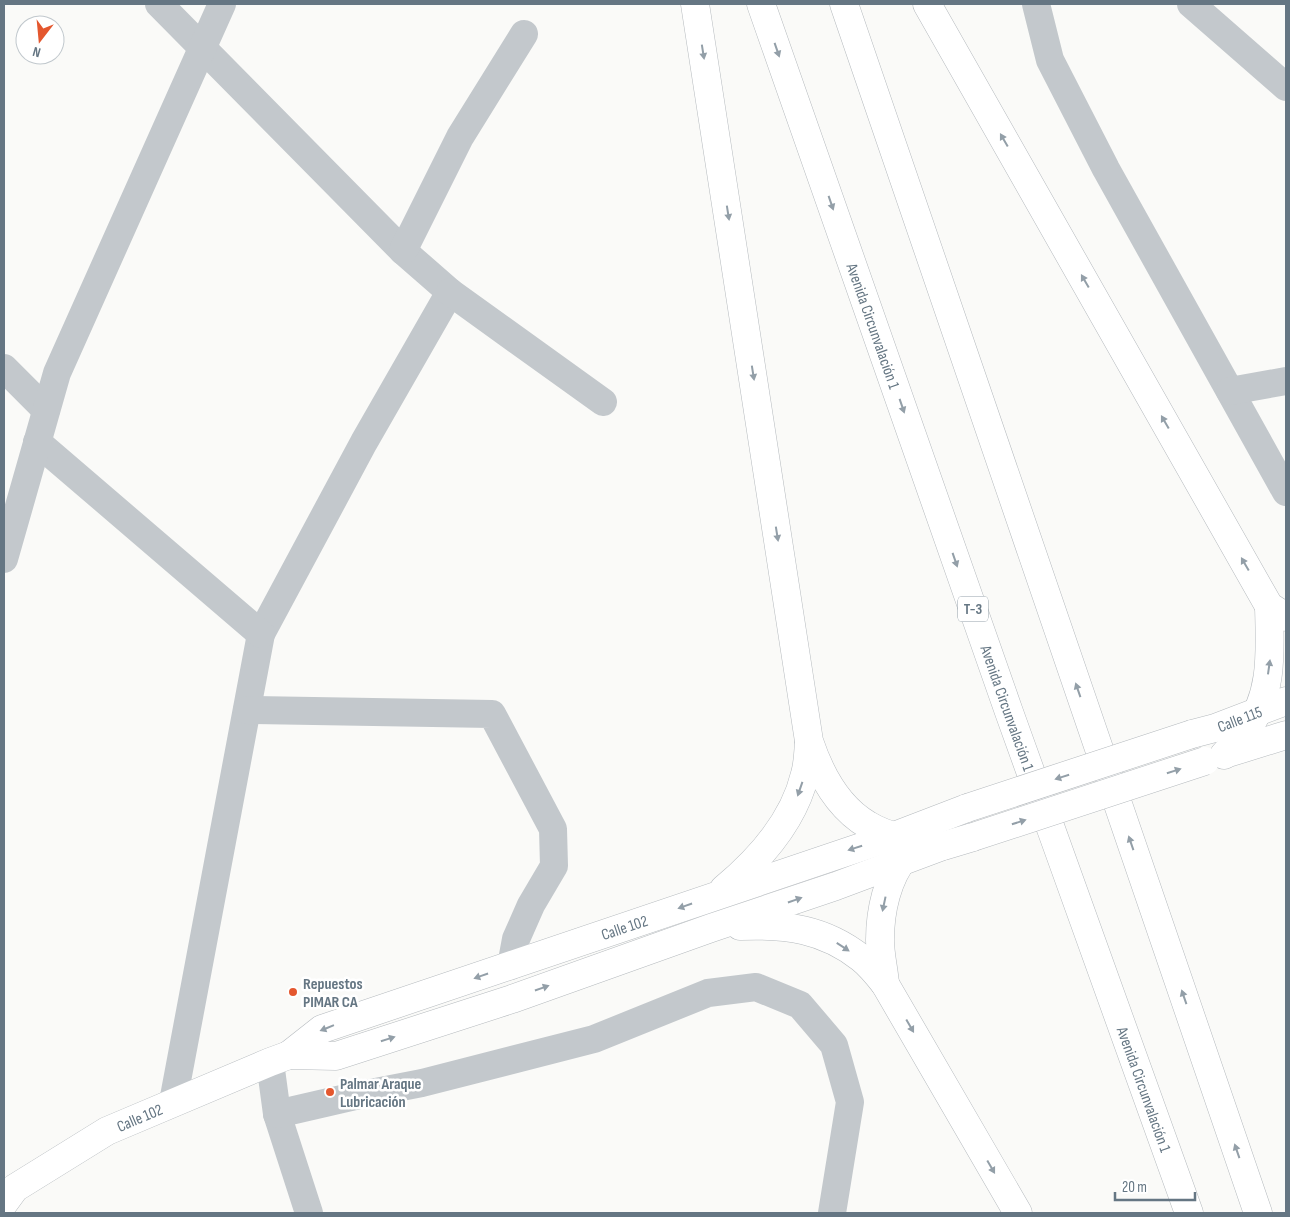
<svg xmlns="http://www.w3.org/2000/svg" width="1290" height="1217" font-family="'Sofia Sans Condensed',sans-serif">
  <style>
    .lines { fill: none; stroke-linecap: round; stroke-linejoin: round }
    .major-casing { stroke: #b5babe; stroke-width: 29 }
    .minor { stroke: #c3c8cc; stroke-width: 28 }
    .major { stroke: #fff; stroke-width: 28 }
    .major-bridge-casing { stroke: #b5babe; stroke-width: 29; stroke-linecap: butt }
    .major-bridge { stroke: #fff; stroke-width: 28 }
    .oneway { fill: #939fa8 }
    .poi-dot { fill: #e4572e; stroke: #fff; stroke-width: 2 }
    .labels { text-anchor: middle; stroke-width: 5; stroke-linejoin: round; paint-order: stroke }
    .shield { fill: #fff; stroke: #939fa8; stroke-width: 1 }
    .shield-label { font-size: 15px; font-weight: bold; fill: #657683 }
    .street-label { font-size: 16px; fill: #657683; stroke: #fff }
    .poi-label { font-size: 16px; font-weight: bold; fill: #657683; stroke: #fff; text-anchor: start }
  </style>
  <rect width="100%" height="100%" fill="#fafaf8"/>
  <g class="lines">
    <defs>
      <g id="major">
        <path d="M695,4L809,741C820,774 837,807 868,825C889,838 918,842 942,846"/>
        <path id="s1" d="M761,4L1009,712L1189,1213"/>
        <path d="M844,4L1258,1213"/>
        <path d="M927,4L1269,606L1286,617"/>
        <path id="s2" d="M1192,734L1215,728L1286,701"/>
        <path d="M1225,754L1286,735"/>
        <path d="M1224,755C1231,747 1239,740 1245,732C1274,695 1270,650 1269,606"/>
        <path d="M724,889C760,859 794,821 805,774C808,764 808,753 809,743"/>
        <path d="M740,926C786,924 824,929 861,958C870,965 878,975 885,984L1018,1213"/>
        <path d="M885,984C884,970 880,955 880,940C880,911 887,878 906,855"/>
        <path id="s3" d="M289,1055L322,1029L894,836L967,808"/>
        <path id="s4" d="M4,1203L15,1188L107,1131L270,1062L289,1055L336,1056L512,999L711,928L836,886L943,846L973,837"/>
      </g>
    </defs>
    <use href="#major" class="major-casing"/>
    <g class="minor">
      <path d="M159,4L403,251L450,292L364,442L261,634L173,1102"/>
      <path d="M1036,4L1050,60L1106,169L1286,492"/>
      <path d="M1191,4L1286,87"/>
      <path d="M403,251L460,137L524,34"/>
      <path d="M450,292L603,402"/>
      <path d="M4,368L46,410"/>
      <path d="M1230,391L1286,381"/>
      <path d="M37,442L261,634"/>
      <path d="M4,559L57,373L222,4"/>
      <path d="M247,710L492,714L553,829L554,866L531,905L516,939L511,966"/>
      <path d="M270,1062L277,1114L309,1213"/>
      <path d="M277,1114L355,1096L422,1083L594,1039L708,993L756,987L800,1005L834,1045L850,1102L832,1213"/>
    </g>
    <use href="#major" class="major"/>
    <defs>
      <g id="major-bridge">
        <path d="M967,808L1192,734"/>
        <path d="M973,837L1205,761"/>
      </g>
    </defs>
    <use href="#major-bridge" class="major-bridge-casing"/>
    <use href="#major-bridge" class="major-bridge"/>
  </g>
  <defs><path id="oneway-solid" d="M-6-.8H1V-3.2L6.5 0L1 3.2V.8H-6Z" transform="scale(1.25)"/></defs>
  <g class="oneway">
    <use href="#oneway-solid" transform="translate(777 50) rotate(71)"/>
    <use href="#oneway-solid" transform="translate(703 52) rotate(81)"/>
    <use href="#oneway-solid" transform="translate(1004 140) rotate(-120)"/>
    <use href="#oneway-solid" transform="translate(831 203) rotate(71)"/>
    <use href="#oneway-solid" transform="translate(728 213) rotate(81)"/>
    <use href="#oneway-solid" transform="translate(1085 281) rotate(-120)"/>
    <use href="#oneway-solid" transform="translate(753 373) rotate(81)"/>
    <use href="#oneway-solid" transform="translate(902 406) rotate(71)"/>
    <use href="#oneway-solid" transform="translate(1165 422) rotate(-120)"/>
    <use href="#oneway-solid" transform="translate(777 534) rotate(81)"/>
    <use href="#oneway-solid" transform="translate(955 560) rotate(71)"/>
    <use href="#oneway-solid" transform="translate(1245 564) rotate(-120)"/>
    <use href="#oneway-solid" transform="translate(1269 667) rotate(-82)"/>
    <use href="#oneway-solid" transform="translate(1078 690) rotate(-109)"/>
    <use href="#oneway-solid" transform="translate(1174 771) rotate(-18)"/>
    <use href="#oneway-solid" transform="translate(1062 777) rotate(162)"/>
    <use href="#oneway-solid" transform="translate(800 789) rotate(109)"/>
    <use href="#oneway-solid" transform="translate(1019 822) rotate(-18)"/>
    <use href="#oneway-solid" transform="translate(1131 843) rotate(-109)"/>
    <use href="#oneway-solid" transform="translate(855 848) rotate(162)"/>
    <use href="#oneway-solid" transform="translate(795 900) rotate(-19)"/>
    <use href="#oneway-solid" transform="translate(884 904) rotate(102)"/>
    <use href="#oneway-solid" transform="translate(685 906) rotate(161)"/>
    <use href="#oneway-solid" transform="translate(843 947) rotate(33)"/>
    <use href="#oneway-solid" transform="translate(481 976) rotate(161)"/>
    <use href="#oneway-solid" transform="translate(542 988) rotate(-19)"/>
    <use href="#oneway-solid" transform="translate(1184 997) rotate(-109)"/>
    <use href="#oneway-solid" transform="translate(910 1026) rotate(60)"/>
    <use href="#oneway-solid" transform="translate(327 1028) rotate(158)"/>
    <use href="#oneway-solid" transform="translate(388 1039) rotate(-18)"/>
    <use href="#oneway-solid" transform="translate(1237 1151) rotate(-109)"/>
    <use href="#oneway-solid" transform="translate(991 1167) rotate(60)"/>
  </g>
  <g class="poi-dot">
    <circle cx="293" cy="992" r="5"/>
    <circle cx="330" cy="1092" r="5"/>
  </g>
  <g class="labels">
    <rect class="shield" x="958" y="596.5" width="30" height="25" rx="4"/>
    <g class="shield-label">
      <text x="973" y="614">T-3</text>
    </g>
    <g class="street-label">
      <text dy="6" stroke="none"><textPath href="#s1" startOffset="341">Avenida Circunvalación 1</textPath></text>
      <text dy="6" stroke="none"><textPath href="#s1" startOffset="746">Avenida Circunvalación 1</textPath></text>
      <text dy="6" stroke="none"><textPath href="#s2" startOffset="50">Calle 115</textPath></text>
      <text dy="6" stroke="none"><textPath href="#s3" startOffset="361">Calle 102</textPath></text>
      <text dy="6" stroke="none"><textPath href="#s1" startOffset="1151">Avenida Circunvalación 1</textPath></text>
      <text dy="6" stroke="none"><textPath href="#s4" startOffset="162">Calle 102</textPath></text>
    </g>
    <g class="poi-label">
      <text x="303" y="989">Repuestos<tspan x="303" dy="18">PIMAR CA</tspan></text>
      <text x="340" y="1089">Palmar Araque<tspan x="340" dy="18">Lubricación</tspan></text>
    </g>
  </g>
  <rect width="1290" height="1217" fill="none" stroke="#657683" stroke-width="10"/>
  <g transform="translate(40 40) rotate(196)"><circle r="24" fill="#ffffff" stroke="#c1c8cd"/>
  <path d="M0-4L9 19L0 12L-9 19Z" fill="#e4572e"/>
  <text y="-8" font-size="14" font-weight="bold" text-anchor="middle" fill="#657683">N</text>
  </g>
  <path d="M1115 1192v8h80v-8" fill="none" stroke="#657683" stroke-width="2.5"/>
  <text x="1122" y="1192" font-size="15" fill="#657683" stroke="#ffffff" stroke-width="4" paint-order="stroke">20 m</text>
</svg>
